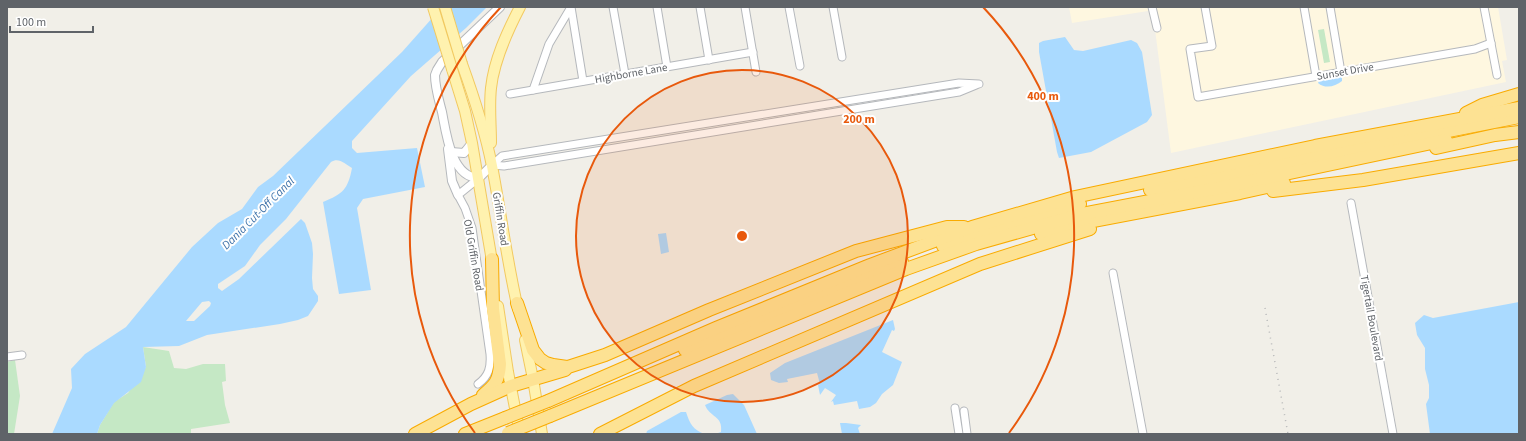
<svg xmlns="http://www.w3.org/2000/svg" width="1526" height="441" font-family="'Source Sans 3',sans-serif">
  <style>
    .commercial { fill: #fef7e0 }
    .green { fill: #c5e8c5 }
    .water { fill: #aadaff; fill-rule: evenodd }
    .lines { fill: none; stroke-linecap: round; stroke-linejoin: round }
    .minor-casing { stroke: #b5b8bc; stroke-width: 9 }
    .tertiary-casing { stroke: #b5b8bc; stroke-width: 10 }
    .primary-casing { stroke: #f2c960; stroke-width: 12 }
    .motorway-casing { stroke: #f9ab00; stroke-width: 14 }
    .minor { stroke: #fff; stroke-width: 7 }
    .tertiary { stroke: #fff; stroke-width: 8 }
    .primary { stroke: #fff2af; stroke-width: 10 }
    .motorway { stroke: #fde293; stroke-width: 12 }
    .rail { stroke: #b6b7b8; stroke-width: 1.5; stroke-dasharray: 1 5; stroke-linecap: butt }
    .primary-bridge-casing { stroke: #f2c960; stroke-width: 12; stroke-linecap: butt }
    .motorway-bridge-casing { stroke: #f9ab00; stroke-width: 14; stroke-linecap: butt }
    .primary-bridge { stroke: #fff2af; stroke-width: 10 }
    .motorway-bridge { stroke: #fde293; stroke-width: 12 }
    .ring { fill: none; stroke: #e8590c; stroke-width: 2 }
    .labels { text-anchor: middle; stroke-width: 4; stroke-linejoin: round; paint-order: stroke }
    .street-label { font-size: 11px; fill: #5f6368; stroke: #fff }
    .water-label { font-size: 12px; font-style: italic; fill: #4174aa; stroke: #fff }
    .centre { fill: #e8590c; stroke: #fff; stroke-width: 2 }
    .ring-label { font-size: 12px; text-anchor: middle; font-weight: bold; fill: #e8590c; stroke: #fff; stroke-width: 4; stroke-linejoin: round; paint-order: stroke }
  </style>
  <rect width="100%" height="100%" fill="#f1efe8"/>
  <path class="commercial" d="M1069,7H1498L1507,60L1502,61L1506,82L1171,153L1153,14L1148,11L1072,23Z"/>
  <g class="green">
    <path d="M1324,29L1330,62L1324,63L1318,30Z"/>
    <path d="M143,347L169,351L174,368L186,369L203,364H225L226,381L222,382L225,405L230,423L191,429V434H97L100,425L114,402L128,393L146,367Z"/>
    <path d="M15,360L20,396L14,434H7V362Z"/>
  </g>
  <g class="water">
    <path d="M442,7H487L466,28L411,76L352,141V148L357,153L417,148L425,187L363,199L357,208L371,290L339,294L323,202C343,194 348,189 352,168C345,164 339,157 331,162L286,219L260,245L245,266L218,284V288L222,291L239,279L301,219L305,223L312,243L313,254L312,278L313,289L318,296V301L308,316L298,320L280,324L207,335L179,346L143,347L146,367L141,382L114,403L100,425L97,434H52L72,388L71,369L85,354L126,327L192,247L218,223L242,209L258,187L273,176L402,52ZM209,301L211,303L210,306L194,321H186L202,302Z"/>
    <path d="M1065,37L1074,50L1083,51L1131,40L1137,43L1142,52L1152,115L1147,122L1091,152L1059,158L1057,152L1039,52V43L1043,41Z"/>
    <path d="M1341,77L1342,78V81C1335,87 1325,89 1318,83L1319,81Z"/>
    <path d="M666,233L669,252L661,254L658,234Z"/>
    <path d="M1519,302V434H1430L1426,404L1429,398V385L1425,369V348L1417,335L1415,323L1424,315L1433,318Z"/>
    <path d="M893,320L895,329L894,331L892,330L882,352L902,362L893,385L882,394L876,403L870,407L859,409L857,401L834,405L833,401L831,402L836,395L825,388L820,395L818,385L820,384L817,373L787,379L788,382L779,383L771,380L770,373L785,363Z"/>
    <path d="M733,394L744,405L757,434H715L721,432C723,415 710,418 705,405L727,395Z"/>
    <path d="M681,412H686C690,424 693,430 705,434H646L647,431Z"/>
    <path d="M840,423H846L861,425L858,428L860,434H842Z"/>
  </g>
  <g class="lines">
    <defs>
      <g id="minor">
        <path d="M571,7L583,81"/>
        <path d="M613,7L625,74"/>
        <path d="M657,7L667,67"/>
        <path d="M700,7L709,60"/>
        <path d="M745,7L756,72"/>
        <path d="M789,7L800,66"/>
        <path d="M833,7L842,57"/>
        <path d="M1152,7L1157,28"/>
        <path d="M1205,7L1212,46L1190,49L1198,97L1475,49L1491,43"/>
        <path d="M1304,7L1316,76"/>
        <path d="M1330,7L1341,72"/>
        <path d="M1484,7L1497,75"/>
        <path d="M533,90L549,44L571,7"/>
        <path d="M510,94L753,52"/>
        <path d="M492,165L502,156L959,83L979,84"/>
        <path d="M492,165L504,166L959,92L976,85"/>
        <path d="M1351,203L1393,434"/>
        <path d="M1113,273L1143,434"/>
        <path d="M7,357L22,355"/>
        <path d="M478,384C489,376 491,367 490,354L472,228L465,208L458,195L479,178"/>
        <path d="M955,408L959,434"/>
        <path d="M964,411L967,434"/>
      </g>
      <g id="tertiary">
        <path d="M448,149L452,181L458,195"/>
        <path d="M451,152L464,153L472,143"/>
        <path d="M492,165L479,178C451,178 446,132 442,112C439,100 435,88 435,75L437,70L442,62L500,7"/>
      </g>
      <g id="primary">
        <path d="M462,64C474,97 485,131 492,166C501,213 507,262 518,309"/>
        <path d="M452,69L465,111L472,143L493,267"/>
        <path d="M491,143C491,125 489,106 491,88C494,60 507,32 520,7"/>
        <path d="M498,306L508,372L520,434"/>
        <path d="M525,340L533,379L542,434"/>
      </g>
      <g id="motorway">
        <path d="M1466,113L1482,105L1519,94"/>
        <path d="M1436,148L1495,135L1519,132"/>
        <path d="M1150,190L1519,117"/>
        <path d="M1273,191L1363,180L1519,153"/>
        <path d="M1041,234L1072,225L1240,193L1284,183"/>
        <path d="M943,246L1080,204"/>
        <path d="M517,303L533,350L540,359L546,363L553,365L567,367"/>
        <path d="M685,350L902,262"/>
        <path d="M483,395C495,385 499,381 500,364L493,309L492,259"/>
        <path d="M548,401L716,328L870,265L972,227L1075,197L1315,146L1519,108"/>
        <path d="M550,416L906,269L976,244L1082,214L1218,188L1446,140"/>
        <path d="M415,434L471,404L511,386L565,370L568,367L605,355L709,310L856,251L947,227H964"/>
        <path d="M465,434L505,418"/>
        <path d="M600,434L694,386L980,264L1090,229"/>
      </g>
    </defs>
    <use href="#minor" class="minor-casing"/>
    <use href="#tertiary" class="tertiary-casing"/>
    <use href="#primary" class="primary-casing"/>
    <use href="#motorway" class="motorway-casing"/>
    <use href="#minor" class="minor"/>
    <use href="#tertiary" class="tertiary"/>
    <use href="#primary" class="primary"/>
    <use href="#motorway" class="motorway"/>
    <path class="rail" d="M1265,308L1288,434"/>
    <defs>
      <g id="primary-bridge">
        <path d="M433,7L452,69"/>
        <path d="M445,7L462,64"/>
      </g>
      <g id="motorway-bridge">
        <path d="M505,418L548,401"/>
        <path d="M508,433L550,416"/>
      </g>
    </defs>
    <use href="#primary-bridge" class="primary-bridge-casing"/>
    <use href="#motorway-bridge" class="motorway-bridge-casing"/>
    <use href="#primary-bridge" class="primary-bridge"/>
    <use href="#motorway-bridge" class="motorway-bridge"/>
  </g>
  <circle cx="742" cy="236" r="166" fill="#e8590c" fill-opacity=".12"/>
  <g class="ring">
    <circle cx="742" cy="236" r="166"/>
    <path d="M475 433A332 332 0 0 1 501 7M983 7A332 332 0 0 1 1009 433"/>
  </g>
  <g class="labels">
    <g class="street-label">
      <text transform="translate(1345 71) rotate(-10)" y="4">Sunset Drive</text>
      <text transform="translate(631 73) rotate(-10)" y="4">Highborne Lane</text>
      <text transform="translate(501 219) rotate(81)" y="4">Griffin Road</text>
      <text transform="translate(474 255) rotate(80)" y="4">Old Griffin Road</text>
      <text transform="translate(1372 318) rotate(80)" y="4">Tigertail Boulevard</text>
    </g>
    <g class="water-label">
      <text transform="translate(258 213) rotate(-45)" y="4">Dania Cut-Off Canal</text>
    </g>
  </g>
  <circle cx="742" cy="236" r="6" class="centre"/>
  <g class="ring-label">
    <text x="1043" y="100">400 m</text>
    <text x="859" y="123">200 m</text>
  </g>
  <rect width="1526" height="441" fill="none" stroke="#5f6368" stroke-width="16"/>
  <path d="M10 26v6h83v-6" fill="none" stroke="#5f6368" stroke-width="2"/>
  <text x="16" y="26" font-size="12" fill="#5f6368" stroke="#ffffff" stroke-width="3" paint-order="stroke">100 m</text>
</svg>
